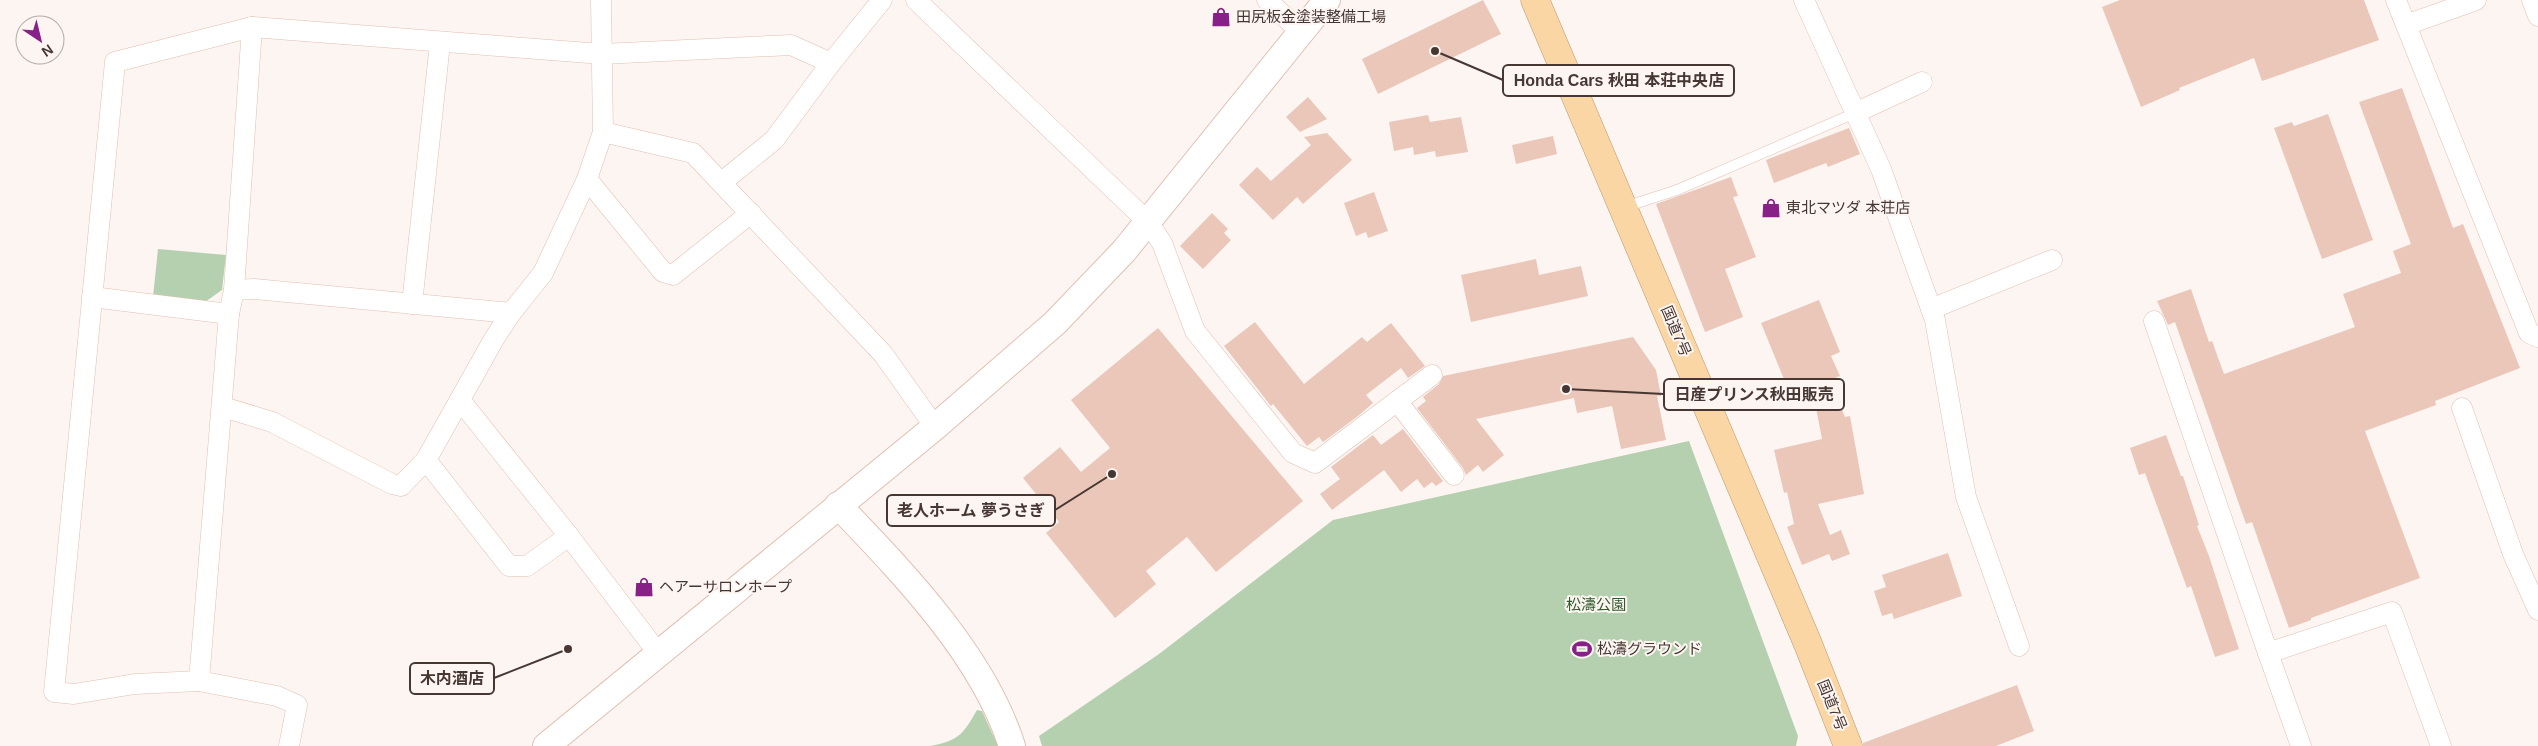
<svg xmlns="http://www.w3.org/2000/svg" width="2538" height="746" font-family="Helvetica,'Noto Sans JP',sans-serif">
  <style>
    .green { fill: #b4d0af }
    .building { fill: #eac7b9 }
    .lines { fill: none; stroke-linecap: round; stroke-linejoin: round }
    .service-casing { stroke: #e2bfb1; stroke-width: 11 }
    .minor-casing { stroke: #e2bfb1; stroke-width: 21 }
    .tertiary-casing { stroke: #e2bfb1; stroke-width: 28 }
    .trunk-casing { stroke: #ba976e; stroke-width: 29 }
    .service { stroke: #fff; stroke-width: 10 }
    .minor { stroke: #fff; stroke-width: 20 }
    .tertiary { stroke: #fff; stroke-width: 26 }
    .trunk { stroke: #fad6a4; stroke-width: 28 }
    .labels { text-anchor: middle; stroke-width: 4; stroke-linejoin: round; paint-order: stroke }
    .poi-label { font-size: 15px; fill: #463732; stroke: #fdf5f2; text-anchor: start }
    .street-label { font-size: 15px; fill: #463732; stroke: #fdf5f2 }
    .park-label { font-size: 15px; fill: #2f5a29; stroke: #fdf5f2 }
    .leader { fill: none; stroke: #463732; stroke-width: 2 }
    .callout-dot { fill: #463732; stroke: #fdf5f2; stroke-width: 2 }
    .callout { fill: #fdf5f2; stroke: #463732; stroke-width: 2 }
    .callout-label { font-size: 16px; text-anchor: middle; font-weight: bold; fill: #463732 }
  </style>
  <rect width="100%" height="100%" fill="#fdf5f2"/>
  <g class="green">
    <path d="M158,249L226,255L222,290L205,302L153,297Z"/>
    <path d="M1689,441L1798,736L1796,746H1042L1039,736L1159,654L1333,520Z"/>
    <path d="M977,710L982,711L998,746H931C960,740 963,734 977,710Z"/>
  </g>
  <g class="building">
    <path d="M1483,0L1501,34L1378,94L1362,59Z"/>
    <path d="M2120,0H2364L2379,40L2262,81L2254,58L2179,88L2180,90L2141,107L2102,7Z"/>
    <path d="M2402,88L2453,228L2463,224L2520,368L2435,401L2436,405L2365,431L2420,578L2311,618V620L2289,628L2252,522L2246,524L2175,322L2168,325L2157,301L2191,289L2209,342L2212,341L2224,374L2355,327L2343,294L2401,273L2393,251L2411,244L2359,102Z"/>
    <path d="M1308,97L1327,119L1300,132L1286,117Z"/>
    <path d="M2328,114L2373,240L2322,259L2274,128L2292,122L2294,126Z"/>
    <path d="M1428,115L1430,122L1461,117L1468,152L1436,157L1435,151L1414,155L1413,147L1394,151L1389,122Z"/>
    <path d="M1849,128L1860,154L1828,167L1826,163L1774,183L1766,160Z"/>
    <path d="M1327,133L1352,160L1303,204L1297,197L1273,220L1239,185L1257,167L1271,181L1311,145L1304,137Z"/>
    <path d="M1553,136L1557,154L1516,164L1512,145Z"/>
    <path d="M1731,177L1738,196L1733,197L1756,257L1725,269L1743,317L1705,332L1656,204Z"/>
    <path d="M1374,192L1388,231L1368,238L1366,232L1356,236L1344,203Z"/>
    <path d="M1212,213L1228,229L1224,233L1231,240L1203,269L1180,246Z"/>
    <path d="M1536,259L1539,275L1581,266L1588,296L1471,322L1461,275Z"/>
    <path d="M1819,300L1840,352L1831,356L1840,376L1830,380L1845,417L1850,416L1864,494L1818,504L1830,535L1841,530L1850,554L1832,561L1829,554L1802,565L1787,527L1794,524L1787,492L1784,493L1774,450L1822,439L1815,403L1797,411L1761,323Z"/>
    <path d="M1255,322L1304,384L1362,337L1367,342L1391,323L1425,366L1408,378L1401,368L1366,395L1373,403L1358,416L1323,442L1319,437L1307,446L1273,404L1271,406L1224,346Z"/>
    <path d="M1158,328L1303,501L1216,572L1187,537L1146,571L1156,584L1115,618L1046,533L1059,522L1023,478L1060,447L1081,472L1110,448L1071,400Z"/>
    <path d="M1633,337L1656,370L1661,396H1657L1666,440L1621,449L1612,406L1577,413L1574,398L1476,419L1504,455L1483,472L1478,465L1466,475L1463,468L1417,408L1426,401L1423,397L1439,384L1443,376Z"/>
    <path d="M1403,429L1443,481L1436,486L1432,482L1424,488L1417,479L1401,492L1384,470L1332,510L1320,494L1340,479L1331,467L1373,435L1381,445Z"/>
    <path d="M2166,435L2181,476H2183L2199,525L2197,526L2209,556L2239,649L2215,657L2191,586L2187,588L2145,473L2139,475L2130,448Z"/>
    <path d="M1948,553L1962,596L1894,619L1892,613L1882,616L1874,591L1886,587L1882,575Z"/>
    <path d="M2017,685L2034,731L1996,746H1863V743Z"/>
  </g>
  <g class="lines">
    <defs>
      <path id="service" d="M1625,207L1677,190L1855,113"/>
      <g id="minor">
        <path d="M916,0L1148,222L1162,243L1195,331L1293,453L1315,463L1432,375"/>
        <path d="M1267,0L1301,32"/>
        <path d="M1804,0L1881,169L1935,320L1966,497L2019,646"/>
        <path d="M2396,0L2529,333L2538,337"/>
        <path d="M2532,0L2538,16"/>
        <path d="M2406,25L2476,0"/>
        <path d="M1855,113L1922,82"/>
        <path d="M603,132L693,153L883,354L935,427"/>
        <path d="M587,179L663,272L673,275L751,213"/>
        <path d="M722,182L774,140L831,63L882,0"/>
        <path d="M234,290L252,27"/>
        <path d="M92,297L229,314"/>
        <path d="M412,304L440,43"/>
        <path d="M1931,309L2052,260"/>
        <path d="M2154,321L2268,653L2392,612L2441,746"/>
        <path d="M460,400L569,536"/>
        <path d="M1397,401L1454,475"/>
        <path d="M223,407L272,422L392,484L401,486L426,460L494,339L511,313L543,273L587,179L603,132L601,0"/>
        <path d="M2462,408L2513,554L2538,610"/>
        <path d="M426,460L509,566H527L569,536L658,653"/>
        <path d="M2268,653L2301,746"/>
        <path d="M199,681L135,684L74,694L54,692L115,62L252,27L602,54L791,45L831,63"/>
        <path d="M289,746L297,705L277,696L199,681L229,314L234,290L254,289L511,313"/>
      </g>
      <g id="tertiary">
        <path d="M838,505C903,573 983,655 1012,746"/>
        <path d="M546,746L935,427L1055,323L1124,251L1327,0"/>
      </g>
      <path id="trunk" d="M1535,0L1808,644L1848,746"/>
    </defs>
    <use href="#service" class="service-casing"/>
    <use href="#minor" class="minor-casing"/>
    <use href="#tertiary" class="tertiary-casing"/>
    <use href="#trunk" class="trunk-casing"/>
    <use href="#service" class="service"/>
    <use href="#minor" class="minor"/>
    <use href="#tertiary" class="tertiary"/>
    <use href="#trunk" class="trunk"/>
  </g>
  <defs>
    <symbol id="shop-bare" viewBox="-9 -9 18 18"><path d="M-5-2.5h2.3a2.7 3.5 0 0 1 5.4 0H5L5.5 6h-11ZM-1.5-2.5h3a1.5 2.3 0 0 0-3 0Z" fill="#872087" stroke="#fdf5f2" stroke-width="2.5" paint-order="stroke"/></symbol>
    <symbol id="stadium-bare" viewBox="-9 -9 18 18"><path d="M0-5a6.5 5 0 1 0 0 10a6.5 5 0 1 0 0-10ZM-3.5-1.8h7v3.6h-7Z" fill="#872087" stroke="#fdf5f2" stroke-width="2.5" paint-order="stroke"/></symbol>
  </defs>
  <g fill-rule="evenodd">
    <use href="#shop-bare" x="1207" y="3" width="28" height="28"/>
    <use href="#shop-bare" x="1757" y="194" width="28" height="28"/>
    <use href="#shop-bare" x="630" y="573" width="28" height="28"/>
    <use href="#stadium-bare" x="1568" y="635" width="28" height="28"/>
  </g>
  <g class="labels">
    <g class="poi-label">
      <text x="1236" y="22">田尻板金塗装整備工場</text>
      <text x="1786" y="213">東北マツダ 本荘店</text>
      <text x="659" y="592">ヘアーサロンホープ</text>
      <text x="1597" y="654">松濤グラウンド</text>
    </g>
    <g class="street-label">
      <text transform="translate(1676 331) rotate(67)" y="5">国道7号</text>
      <text transform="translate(1832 705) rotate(68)" y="5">国道7号</text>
    </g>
    <g class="park-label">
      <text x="1596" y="610">松濤公園</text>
    </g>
  </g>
  <path class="leader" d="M1435 51L1503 80M1566 389L1664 394M1112 474L1055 510M568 649L494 678"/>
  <g class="callout-dot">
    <circle cx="1435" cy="51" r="5"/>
    <circle cx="1566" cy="389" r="5"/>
    <circle cx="1112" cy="474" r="5"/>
    <circle cx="568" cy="649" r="5"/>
  </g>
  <g class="callout">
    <rect x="1503" y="65" width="231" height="31" rx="5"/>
    <rect x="1664" y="379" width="180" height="31" rx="5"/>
    <rect x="887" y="495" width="168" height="31" rx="5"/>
    <rect x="410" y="663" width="84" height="31" rx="5"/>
  </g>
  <g class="callout-label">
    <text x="1619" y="86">Honda Cars 秋田 本荘中央店</text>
    <text x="1754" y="400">日産プリンス秋田販売</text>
    <text x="971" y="516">老人ホーム 夢うさぎ</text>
    <text x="452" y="684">木内酒店</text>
  </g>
  <g transform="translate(40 40) rotate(145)"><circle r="24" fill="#fdf5f2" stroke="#b4a9a5"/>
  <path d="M0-4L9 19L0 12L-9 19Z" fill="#872087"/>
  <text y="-8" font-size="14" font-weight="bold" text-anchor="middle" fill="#463732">N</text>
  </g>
</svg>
